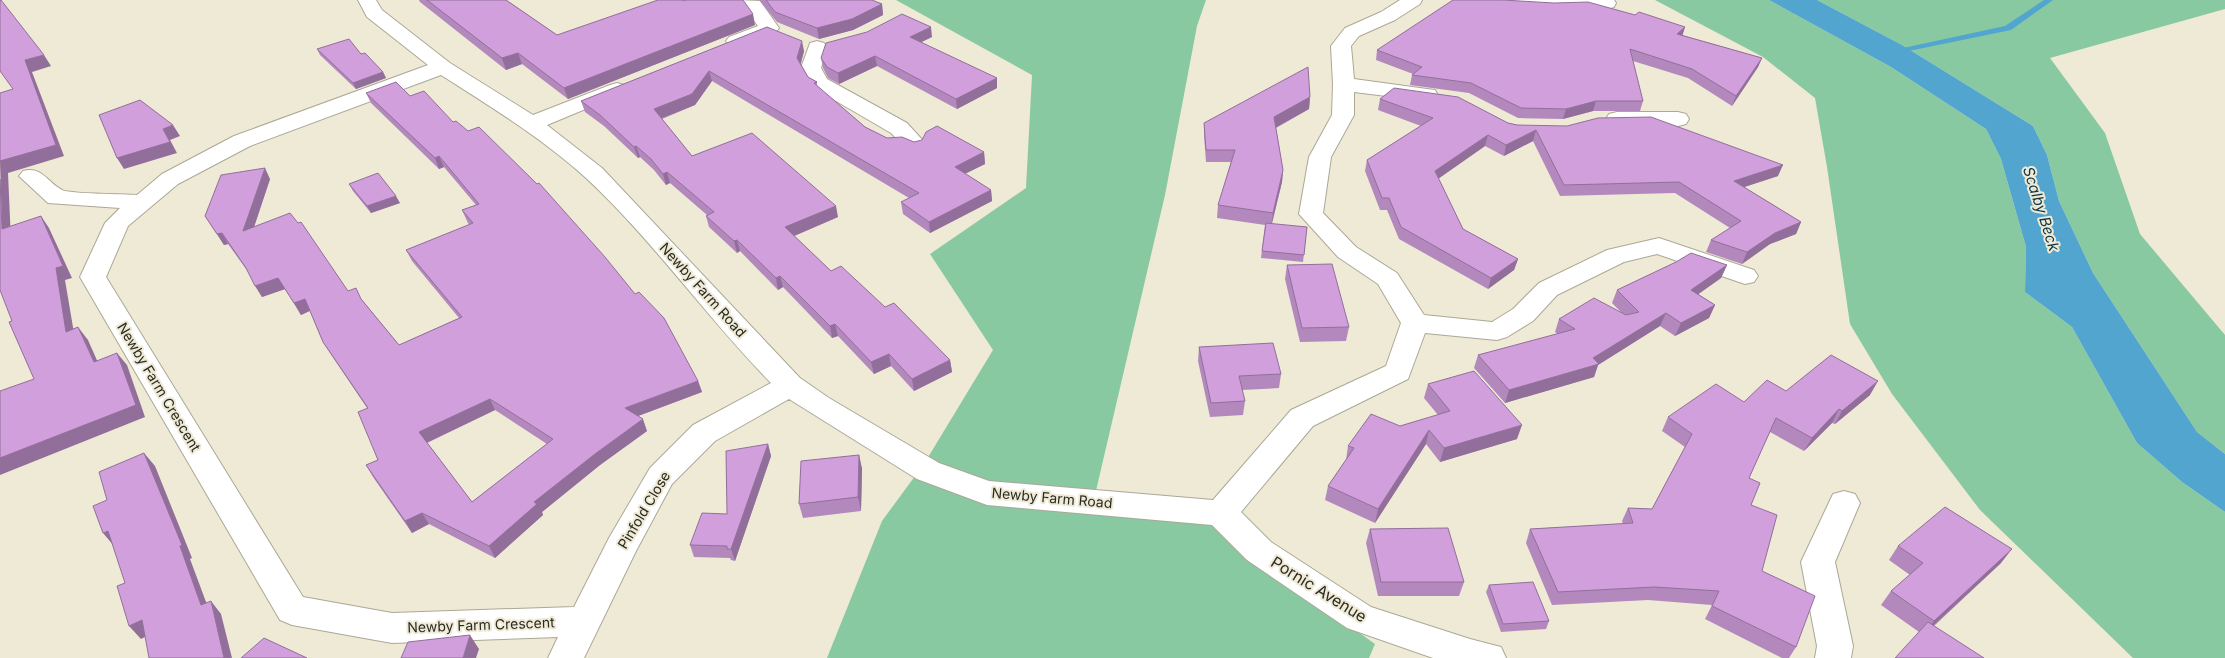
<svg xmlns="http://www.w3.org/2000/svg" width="2225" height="658" font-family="Inter,sans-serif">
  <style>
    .green { fill: #89c9a1 }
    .water { fill: #51a5ce }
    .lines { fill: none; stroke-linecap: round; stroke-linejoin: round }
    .stream { fill: #51a5ce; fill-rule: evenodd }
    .street-casing { stroke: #aba895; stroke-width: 2 }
    .street { fill: #fff; fill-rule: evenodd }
    .wall { fill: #b389bd; fill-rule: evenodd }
    .shaded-wall { fill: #926f9a }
    .building { fill: #d09fdc; stroke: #926f9a; fill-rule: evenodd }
    .labels { text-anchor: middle; stroke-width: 4; stroke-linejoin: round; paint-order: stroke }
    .street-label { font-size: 14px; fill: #2b2a22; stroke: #eeead6 }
    .water-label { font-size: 15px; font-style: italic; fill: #0d3445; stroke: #eeead6 }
    .near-street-label { font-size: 16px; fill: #2b2a22; stroke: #eeead6 }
  </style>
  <rect width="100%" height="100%" fill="#eeead6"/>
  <g class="green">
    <path d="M896,0H1206L1197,26L1165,195L1095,495L994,485L927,459L993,350L930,254L1026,188L1032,75Z"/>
    <path d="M1655,0H1769L1891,67L1986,129L2001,159L2026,247L2025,292L2072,327L2137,443L2182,482L2225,512V658H2133L1980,510L1892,394L1850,324L1827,167L1815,98L1763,57Z"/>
    <path d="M1817,0H2225V9L2050,58L2105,133L2140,234L2225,335V454L2197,432L2093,273L2059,201L2047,155L2033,126L1902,45Z"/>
    <path d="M918,472L1216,519L1252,556L1375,644L1369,658H827L882,521Z"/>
  </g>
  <path class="water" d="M1769,0H1817L1902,45L2033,126L2047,155L2059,201L2093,273L2197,432L2225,454V512L2182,482L2137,443L2072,327L2025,292L2026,247L2001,159L1986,129L1891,67Z"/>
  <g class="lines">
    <path class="stream" d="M2044,0H2053L2011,30L1894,54L1890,52L1894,50L2005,26Z"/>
    <defs>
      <g id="street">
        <path d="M358,0H376L382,10L450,63L533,115L610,85L617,83L624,85L628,89L624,93L547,125L602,168L800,378L829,398L939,463L989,481L1213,500L1291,410L1386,366L1401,323L1378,284L1338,257L1299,214L1309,157L1332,115L1333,84L1331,46L1345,28L1381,12L1400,0H1422L1420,4L1395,20L1359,36L1351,46L1354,79L1427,89L1435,90L1438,95L1435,100L1427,101L1354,92V115L1331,157L1323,213L1356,247L1397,273L1424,315L1492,322L1513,309L1539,283L1607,250L1659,238L1754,270L1758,276L1754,282L1745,284L1657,254L1624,262L1557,295L1533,321L1507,337L1497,340L1425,333L1408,379L1313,426L1241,512L1271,542L1371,607L1470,639L1501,647L1506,658H1433L1347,628L1247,560L1212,525L987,505L917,479L789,399L715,441L672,484L636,551L584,658H548L558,637L392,643L292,625L280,620L80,277L105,223L120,208L48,203L19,176L23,171C42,166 47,182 62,190C69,194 125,194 137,195L162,174L234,136L428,65L367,17ZM441,75C491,107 542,138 586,178C652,239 707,318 771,383L693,425L650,468L609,538L574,607L392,613L303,597L106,277L128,226L178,184L250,146Z"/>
        <path d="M736,0L760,1L779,28L776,32C762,38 744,49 729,45L726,41L729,37L758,26L746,9Z"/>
        <path d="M1470,0H1614L1616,3L1614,7L1607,9L1552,11L1479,6L1472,4Z"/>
        <path d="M817,41L824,43L827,47L821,68L827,79L907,123L926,144L923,149L915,151L907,149L891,133L812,87L801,68L810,43Z"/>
        <path d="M1617,112H1678L1686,114L1689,119L1686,124L1678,126H1617L1609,124L1606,119L1609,114Z"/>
        <path d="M1844,491L1855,494L1860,503L1835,562L1853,646L1851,658H1815L1817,646L1801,562L1833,494Z"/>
      </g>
    </defs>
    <use href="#street" class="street-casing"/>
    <use href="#street" class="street"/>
  </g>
  <g class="wall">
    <path d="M419,0H506L557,35L755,25L568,99L522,64L506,70L420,2Z"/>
    <path d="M759,0H872L882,4L883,15L853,30L819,39L777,22Z"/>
    <path d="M1635,15L1685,27L1682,35L1762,58L1758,67L1732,106L1688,78L1633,61L1643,101L1640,111H1593L1563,119L1518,118L1469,93L1410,85L1412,75L1413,74L1376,60L1377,50Z"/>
    <path d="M767,27L804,51L801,64L808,77L817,82V86L865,127L887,138L984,152L985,164L965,174L991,190L992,201L930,233L903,214L901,202L909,198L712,81L695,105L662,119L692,156L838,217L794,236L831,271L885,307L950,360L952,372L914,391L891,366L874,374L838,336L832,338L783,287L778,290L740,251L737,253L709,227L706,216L707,215L670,183L666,185L654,170L640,157L638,158L604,126L585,112L581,101Z"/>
    <path d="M932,37L921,42L997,88L957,109L877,66L839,84L828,78L823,68L821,58Z"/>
    <path d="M317,49L361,54L383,72L386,78L356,89L320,55Z"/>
    <path d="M366,93L410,96L453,122L698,381L702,392L638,416L647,431L600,465L542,512L543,515L495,558L429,524L412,533L373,477L366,465L378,460L367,408L330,353L323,342L310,311L301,315L285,289L262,297L249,273L228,244L224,245L205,216L270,179L254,227L363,301L399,345L459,318L412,261L406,250L469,225L467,221L462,210L476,205L444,167L439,169L371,103ZM495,410L547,444L472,502L427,443Z"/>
    <path d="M1310,97L1309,109L1276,128L1283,170L1282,182L1272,224L1307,227L1303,262L1261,258L1265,225L1217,218L1218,205L1231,162H1206L1204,135V123Z"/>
    <path d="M1380,99L1508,123L1778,176L1744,187L1801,222L1796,234L1770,244L1742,264L1706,252L1711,240L1730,228L1675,193L1560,196L1533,141L1504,156L1485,146L1438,179L1463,229L1518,259L1514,270L1488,289L1399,239L1387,210H1380L1365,171L1367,160L1421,126L1378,110Z"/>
    <path d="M349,184L400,203L371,213L353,191Z"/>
    <path d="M1287,265L1349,327L1346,341L1300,342L1285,279Z"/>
    <path d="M1727,265L1721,278L1698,294L1715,305L1709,318L1675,336L1660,326L1598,365L1594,377L1505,403L1474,368L1478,355L1558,334L1555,332L1559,319L1623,314L1612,303L1617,290Z"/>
    <path d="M1199,347L1281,374L1279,388L1242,390L1245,401L1243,415L1210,417L1198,361Z"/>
    <path d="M1428,384L1517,439L1440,462L1426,444L1375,523L1325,500L1328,486L1346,460L1348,446L1400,426L1438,415L1424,398Z"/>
    <path d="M1786,391L1870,395L1835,424L1832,423L1804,451L1770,432L1749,478L1751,505L1762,571L1796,647L1789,658H1782L1705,619L1712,605L1648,600L1552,605L1526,543L1530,529L1623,524L1622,521L1628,508L1652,509L1685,447L1662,431L1668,417L1744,402Z"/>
    <path d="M768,444L771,456L735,561L731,560L730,558L694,557L690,545L727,514Z"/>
    <path d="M859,455L862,469L861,511L803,518L799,504Z"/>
    <path d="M1370,529L1464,582L1459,596H1378L1366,543Z"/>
    <path d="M1898,546L2001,563L1934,626L1919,632L1881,605L1891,591L1910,575L1889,560Z"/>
    <path d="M1489,585L1549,621L1546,629L1501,632L1486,592Z"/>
  </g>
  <g class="shaded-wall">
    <path d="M882,4L883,15L853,30L819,39L817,28Z"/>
    <path d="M753,14L755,25L568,99L564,88Z"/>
    <path d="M931,27L932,37L911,47L910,37Z"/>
    <path d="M1685,27L1682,37L1677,34Z"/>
    <path d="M802,41L804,51L799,69L797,58Z"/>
    <path d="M518,53L522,64L506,70L502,58Z"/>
    <path d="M44,55L51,66L32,72L64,156L8,173L11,241L2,229L0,161L25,60Z"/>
    <path d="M875,56L877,66L839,84L838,73Z"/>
    <path d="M1762,58L1758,67L1732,106L1736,96Z"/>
    <path d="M709,71L712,81L695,105L657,120L654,109Z"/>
    <path d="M383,72L386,78L356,89L353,83Z"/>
    <path d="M997,78V88L957,109L956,99Z"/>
    <path d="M1310,97L1309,109L1273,129L1274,117Z"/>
    <path d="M1596,101L1593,111L1563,119L1566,109Z"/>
    <path d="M173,125L180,136L170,140L177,153L124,169L117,158L163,129Z"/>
    <path d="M1536,130L1533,141L1504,156L1506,145Z"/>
    <path d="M1488,135L1485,146L1432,183L1435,171Z"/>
    <path d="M636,146L640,157L638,158L634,147Z"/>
    <path d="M984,152L985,164L956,178L955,167Z"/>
    <path d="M439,156L444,167L439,169L435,158Z"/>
    <path d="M1783,165L1778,176L1729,192L1734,181Z"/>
    <path d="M265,168L270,179L249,242L243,231Z"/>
    <path d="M1283,170L1282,182L1271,226L1273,213Z"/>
    <path d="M667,172L670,183L666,185L663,174Z"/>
    <path d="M991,190L992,201L930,233L929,222Z"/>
    <path d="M396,196L400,203L371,213L367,206Z"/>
    <path d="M836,206L838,217L787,239L785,227Z"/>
    <path d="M41,216L49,228L72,278L65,280L76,345L66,332Z"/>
    <path d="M1801,222L1796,234L1770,244L1742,264L1747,252L1775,233Z"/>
    <path d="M222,233L228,244L224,245L217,234Z"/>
    <path d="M737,240L740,251L737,253L734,241Z"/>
    <path d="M1518,259L1514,270L1488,289L1491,278Z"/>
    <path d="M1727,265L1721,278L1686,303L1691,290Z"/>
    <path d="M780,276L783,287L778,290L776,278Z"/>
    <path d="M278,278L285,289L262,297L255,286Z"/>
    <path d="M305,299L311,310L301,315L294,303Z"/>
    <path d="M1715,305L1709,318L1675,336L1681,323Z"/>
    <path d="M1666,313L1660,326L1598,365L1594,377L1505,403L1509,390L1593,358Z"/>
    <path d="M835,324L838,336L832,338L830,326Z"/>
    <path d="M78,327L88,340L103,374L94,362Z"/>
    <path d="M117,353L127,365L145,417L0,475V458Z"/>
    <path d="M889,354L891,366L874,374L871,362Z"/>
    <path d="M950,360L952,372L914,391L912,379Z"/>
    <path d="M698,381L702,392L630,419L625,408Z"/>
    <path d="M1878,381L1870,395L1835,424L1842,411Z"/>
    <path d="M490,399L495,410L426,443L419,432Z"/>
    <path d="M1839,409L1832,423L1804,451L1812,438Z"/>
    <path d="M643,419L647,431L600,465L542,512L543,515L495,558L489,546L534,502L595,454Z"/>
    <path d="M1522,425L1517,439L1440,462L1444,448Z"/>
    <path d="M1429,430L1426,444L1375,523L1378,509Z"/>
    <path d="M768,444L771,456L735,561L731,549Z"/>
    <path d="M144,453L155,466L192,558L190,559L212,618L201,605Z"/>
    <path d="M859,455L862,469L861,511L858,497Z"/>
    <path d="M422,513L429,524L412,533L405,521Z"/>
    <path d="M108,531L114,546L103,533Z"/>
    <path d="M2012,549L2001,563L1923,635L1934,621Z"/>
    <path d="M211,601L221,614L232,658H224Z"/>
    <path d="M142,620L153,633L141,639L129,626Z"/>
    <path d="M470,635L479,649L476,658H463Z"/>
  </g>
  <g class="building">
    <path d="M0,0H1L44,55L25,60L56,145L0,161V93L13,89L0,71Z"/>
    <path d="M427,0H506L557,35L658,0H682L683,1L686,0H743L753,14L564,88L518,53L502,58Z"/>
    <path d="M766,0H872L882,4L852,19L817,28L775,12Z"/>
    <path d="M1453,0H1503L1554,3L1588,2L1635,15L1639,12L1685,27L1677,34L1762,58L1736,96L1692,69L1630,49L1643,101H1596L1566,109L1521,108L1471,83L1412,75L1422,67L1377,50Z"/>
    <path d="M902,14L931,27L910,37L997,78L956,99L875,56L838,73L827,67L821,58L826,43L867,32Z"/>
    <path d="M767,27L802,41L797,58L808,77L817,82L814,83L865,127L887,138L902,137L914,142L922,140L926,132L937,126L984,152L955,167L991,190L929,222L901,202L919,193L709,71L692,94L654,109L692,156L752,133L836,206L785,227L831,271L841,266L885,307L894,303L950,360L912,379L889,354L871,362L835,324L830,326L780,276L776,278L737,240L734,241L706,216L714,212L667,172L663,174L651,159L636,146L634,147L600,115L581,101Z"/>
    <path d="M349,39L361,54L365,53L383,72L353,83L317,49Z"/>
    <path d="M1308,67L1310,97L1274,117L1283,170L1273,213L1218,205L1235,150H1206L1204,123Z"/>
    <path d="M396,82L410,96L424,91L453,122L456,121L468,131L479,127L537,184L539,183L605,257L635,294L639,292L664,318L698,381L625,408L643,419L595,454L534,502L537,504L489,546L422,513L405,521L366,465L378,460L358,412L368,408L323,342L305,299L294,303L278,278L255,286L246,268L222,233L217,234L205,216L221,175L265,168L243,231L290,213L298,223L301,222L348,291L356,288L361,299L399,345L462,317L406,250L473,223L462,210L479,204L439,156L435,158L366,93ZM490,399L553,439L472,502L419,432Z"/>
    <path d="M1394,88L1458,97L1508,123L1517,125L1567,126L1598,118L1651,117L1783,165L1734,181L1801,222L1775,233L1747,252L1711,240L1741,221L1679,182L1564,185L1536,130L1506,145L1488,135L1435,171L1463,229L1518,259L1491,278L1401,227L1389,198H1382L1367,160L1433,118L1380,99Z"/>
    <path d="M140,100L173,125L163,129L170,142L117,158L99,115Z"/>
    <path d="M378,173L396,196L367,206L349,184Z"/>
    <path d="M0,179L2,229L41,216L63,266L56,268L66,332L78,327L94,362L117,353L136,405L0,458V391L34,379L9,322L12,321L0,290Z"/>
    <path d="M1266,223L1307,227L1304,255L1262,251Z"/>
    <path d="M1691,253L1727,265L1691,290L1715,305L1681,323L1666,313L1593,358L1599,364L1509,390L1478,355L1575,329L1559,319L1594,298L1626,315L1639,312L1617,290L1676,262Z"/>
    <path d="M1332,264L1349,327L1302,328L1287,265Z"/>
    <path d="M1273,343L1281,374L1239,376L1245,401L1211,403L1199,347Z"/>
    <path d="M1831,355L1878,381L1842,411L1839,409L1812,438L1776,418L1749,478L1760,483L1751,505L1777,515L1762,571L1815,596L1796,647L1712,606L1719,591L1654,587L1558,592L1530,529L1633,523L1628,508L1652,509L1692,434L1668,417L1716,384L1744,402L1767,380L1786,391Z"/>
    <path d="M1474,371L1522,425L1444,448L1429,430L1378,509L1328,486L1354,448L1348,446L1371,414L1400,426L1450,411L1428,384Z"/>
    <path d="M768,444L731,549H727V546L690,545L702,513L727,514L726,451Z"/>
    <path d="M144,453L182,545L180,546L201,605L211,601L224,658H149L142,620L129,626L117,586L125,583L108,531L103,533L93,506L107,500L99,472Z"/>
    <path d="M859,455L858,497L799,504L801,461Z"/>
    <path d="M1945,507L2012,549L1934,621L1891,591L1923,563L1898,546Z"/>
    <path d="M1448,528L1464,582H1381L1370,529Z"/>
    <path d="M1533,582L1549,621L1503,624L1489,585Z"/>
    <path d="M1928,622L1984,658H1895Z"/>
    <path d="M470,635L463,658H401L408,642Z"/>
    <path d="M264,638L307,658H241Z"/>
  </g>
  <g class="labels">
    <g class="street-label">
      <text transform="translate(703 290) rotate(48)" y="5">Newby Farm Road</text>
      <text transform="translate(159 387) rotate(59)" y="5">Newby Farm Crescent</text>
      <text transform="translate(1052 498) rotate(5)" y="5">Newby Farm Road</text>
      <text transform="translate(644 510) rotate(-59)" y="5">Pinfold Close</text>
      <text transform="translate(481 625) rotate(-2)" y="5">Newby Farm Crescent</text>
    </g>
    <g class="water-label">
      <text transform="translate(2041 209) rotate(72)" y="5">Scalby Beck</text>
    </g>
    <g class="near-street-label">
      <text transform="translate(1319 589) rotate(32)" y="6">Pornic Avenue</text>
    </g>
  </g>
</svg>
